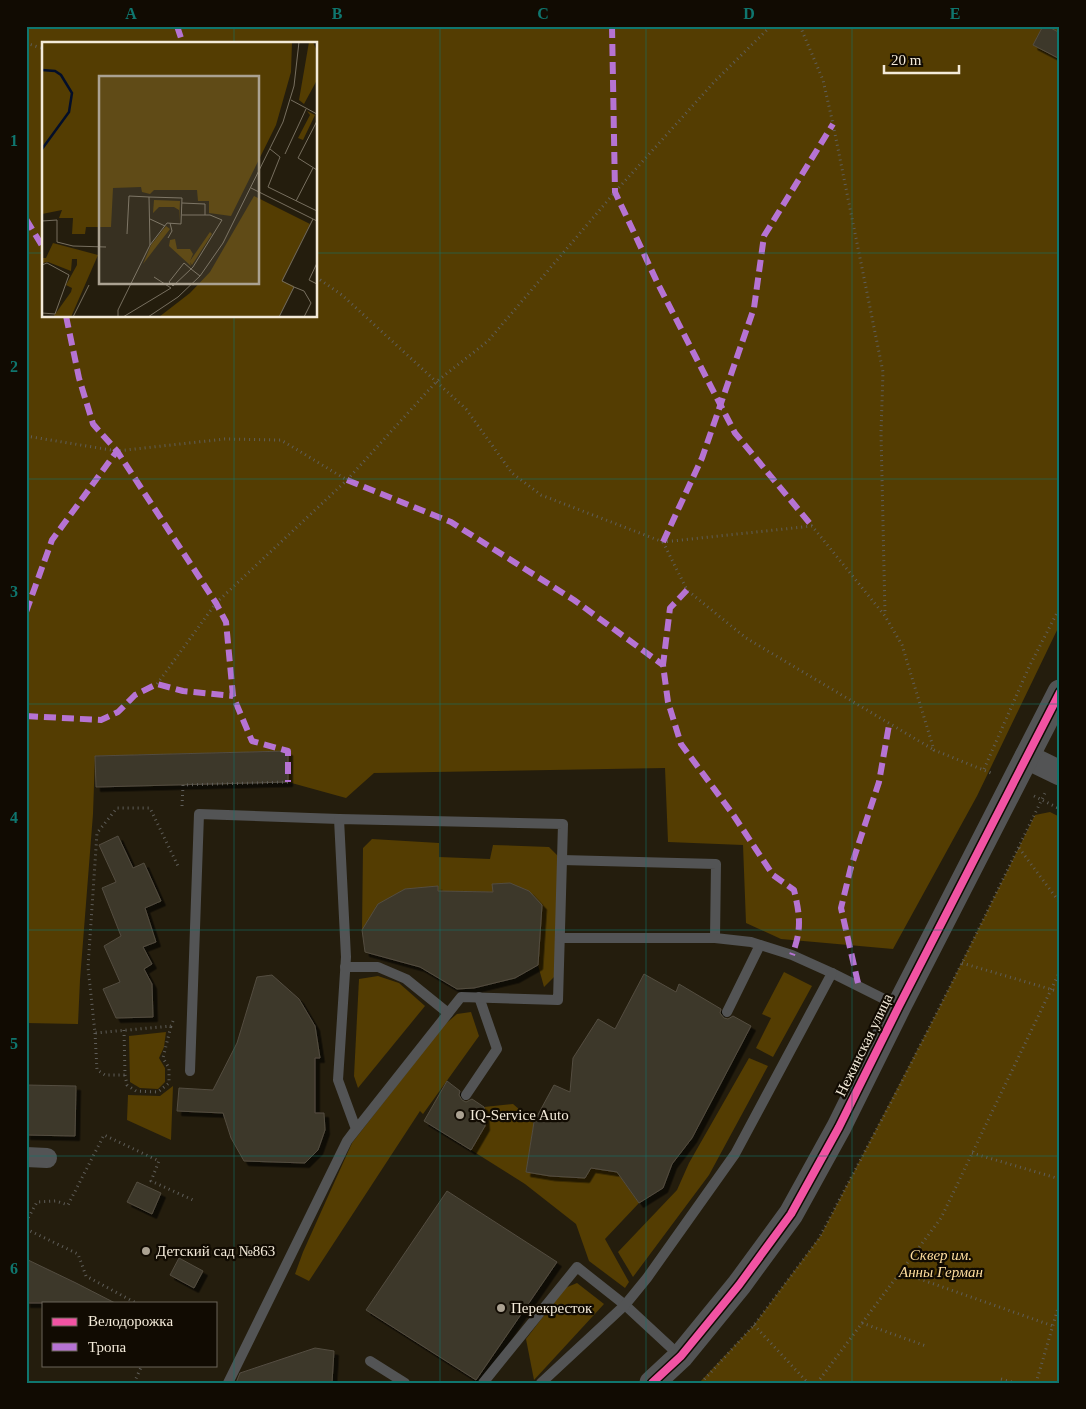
<svg xmlns="http://www.w3.org/2000/svg" width="1086" height="1409" font-family="Georgia,serif">
  <style>
    .green { fill: #543d02; fill-rule: evenodd }
    .building { fill: #3e372a; stroke: #534d40; filter: url(#shadow) }
    .lines { fill: none; stroke-linecap: round; stroke-linejoin: round }
    .path { stroke: #5f5e5a; stroke-width: 3; stroke-dasharray: 1 4; stroke-linecap: butt }
    .service { stroke: #535455; stroke-width: 10 }
    .minor { stroke: #535455; stroke-width: 20 }
    .tertiary { stroke: #535455; stroke-width: 25 }
    .quiet { stroke: #b673d3; stroke-width: 6; stroke-dasharray: 12 6; stroke-linecap: butt }
    .cycleway-casing { stroke: #110b02; stroke-width: 11 }
    .cycleway { stroke: #f153a3; stroke-width: 8 }
    .grid { fill: none; stroke: #0f766e; stroke-width: 1; stroke-opacity: 0.55 }
    .poi-dot { fill: #aba292; stroke: #110b02; stroke-width: 2 }
    .labels { text-anchor: middle; stroke-width: 4.5; stroke-linejoin: round; paint-order: stroke }
    .street-label { font-size: 15px; fill: #f3ead9; stroke: #110b02 }
    .poi-label { font-size: 15px; fill: #f3ead9; stroke: #110b02; text-anchor: start }
    .park-label { font-size: 15px; font-style: italic; fill: #ffde9e; stroke: #110b02 }
    .inset-river { fill: none; stroke: #030e29; stroke-width: 2.5 }
    .inset-road { fill: none; stroke: #776f5f; stroke-width: 1 }
    .view { fill: #aba292; fill-opacity: 0.15; stroke: #aba292; stroke-width: 2.5 }
    .inset-edge { fill: none; stroke: #f3ead9; stroke-width: 2.5 }
    .neatline { fill: none; stroke: #0f766e; stroke-width: 2 }
    .grid-label { font-size: 16px; text-anchor: middle; font-weight: bold; fill: #0f766e }
  </style>
  <defs>
    <filter id="shadow"><feDropShadow dx="4.5" dy="4.5" stdDeviation="0" flood-color="#0009"/></filter>
  </defs>
  <rect width="100%" height="100%" fill="#241d0d"/>
  <g class="green">
    <path d="M26,26H1060V624L977,796L893,949L781,939L746,923L743,845L668,842L665,768L374,773L346,798L288,782L287,751L95,756L93,814L80,980L78,1024L26,1023ZM44,44H316V316H44Z"/>
    <path d="M1050,812L1060,817V1383H699L754,1325L821,1235L937,1012L1035,815Z"/>
    <path d="M372,839L439,843V857L490,859L493,845L549,847L562,860L559,972L544,987L538,965L542,905L510,883L493,884V892L438,891L362,930L363,848Z"/>
    <path d="M784,972L812,986L773,1057L756,1048L771,1018L762,1014Z"/>
    <path d="M378,976L399,983L425,1006L358,1088L354,1076L359,979Z"/>
    <path d="M471,1012L479,1036L423,1114L420,1111L309,1281L295,1274L303,1252L352,1143L443,1026L457,1014Z"/>
    <path d="M166,1032L164,1047L159,1058L165,1068V1082L158,1089L140,1088L130,1082L129,1036Z"/>
    <path d="M749,1058L768,1066L709,1175L633,1277L618,1252L677,1190L689,1163Z"/>
    <path d="M173,1086L171,1140L127,1120L128,1095L160,1096Z"/>
    <path d="M513,1104L534,1122L526,1172L550,1176L585,1177L591,1168L617,1172L639,1203L605,1239L629,1282L625,1288L589,1261L576,1224L525,1184L471,1150L485,1126L484,1107Z"/>
    <path d="M577,1283L604,1304L534,1380L526,1339L565,1288Z"/>
  </g>
  <g class="building">
    <path d="M1043,26H1047L1060,33V59L1033,45Z"/>
    <path d="M288,751V782L96,787L95,756Z"/>
    <path d="M118,836L133,868L144,863L161,901L145,908L156,942L143,947L152,964L144,969L152,984L153,1017L116,1018L103,989L120,982L104,946L121,936L102,888L116,882L99,845Z"/>
    <path d="M510,883L529,891L542,905L538,965L515,978L474,988L457,989L420,967L365,952L362,930L378,904L405,889L438,886V891L493,892L492,884Z"/>
    <path d="M644,974L676,992L679,984L721,1009L720,1013L724,1018L728,1019L733,1016L751,1026L692,1138L672,1164L663,1188L639,1203L617,1172L591,1168L585,1178L550,1176L526,1172L534,1122L554,1085L570,1092L573,1058L598,1019L615,1029Z"/>
    <path d="M272,975L299,999L315,1026L320,1058H315V1113H324L325,1130L318,1150L305,1163L244,1161L231,1138L223,1113L177,1111L179,1088L213,1090L237,1043L257,977Z"/>
    <path d="M447,1081L460,1091L459,1095L462,1100L466,1102L472,1099L484,1107L485,1126L471,1150L424,1121Z"/>
    <path d="M26,1085L76,1086L75,1136L26,1135Z"/>
    <path d="M137,1182L161,1193L152,1214L127,1202Z"/>
    <path d="M447,1191L557,1262L476,1380L366,1310Z"/>
    <path d="M179,1258L203,1271L194,1288L170,1275Z"/>
    <path d="M26,1259L76,1283L115,1303H26Z"/>
    <path d="M315,1348L334,1351L332,1383H236L240,1373Z"/>
  </g>
  <g class="lines">
    <g class="path">
      <path d="M800,26L823,80L833,124L883,372L881,433L885,615"/>
      <path d="M26,43L44,49"/>
      <path d="M316,277L342,295L466,409L512,473L541,495L663,542L812,526L885,616L902,645L934,750L991,773"/>
      <path d="M26,436L117,451L225,439L281,440L347,480"/>
      <path d="M663,542L687,590L746,638L934,750"/>
      <path d="M157,684L216,603L347,480L436,382L488,341L615,192L715,81L771,26"/>
      <path d="M984,769L1029,667L1060,607"/>
      <path d="M1034,796L1060,809"/>
      <path d="M182,806L183,785L288,782"/>
      <path d="M1019,848L1060,903"/>
      <path d="M962,963L1060,992"/>
      <path d="M173,1021L171,1026L95,1033L88,967L97,833L117,808H150L178,866"/>
      <path d="M124,1030L125,1075L127,1085L136,1091L158,1092L169,1083V1068L163,1058L171,1026"/>
      <path d="M95,1033L97,1070L105,1075H125"/>
      <path d="M972,1153L1060,1179"/>
      <path d="M26,1222L37,1202L56,1201L68,1205L104,1135L159,1161L151,1181L193,1200"/>
      <path d="M26,1229L78,1254L86,1276L136,1303"/>
      <path d="M900,1272L1053,1326"/>
      <path d="M862,1323L926,1346"/>
      <path d="M754,1325L808,1383"/>
      <path d="M1001,1379L1015,1383"/>
      <path d="M134,1383L142,1365"/>
      <path d="M701,1383L754,1325L818,1240L898,1089L962,963L1045,793"/>
      <path d="M817,1383L941,1218L1060,971"/>
      <path d="M1036,1383L1060,1301"/>
    </g>
    <g class="service">
      <path d="M562,860L716,864L715,938"/>
      <path d="M345,967H378L406,979L448,1013"/>
      <path d="M832,973L898,1006"/>
      <path d="M727,1012L760,945"/>
      <path d="M190,1071L199,814L339,819"/>
      <path d="M466,1095L497,1049L479,997"/>
      <path d="M370,1361L405,1383"/>
      <path d="M228,1383L347,1141L356,1129L338,1080L346,957L339,819L563,824L558,1000L461,997L347,1141"/>
      <path d="M483,1383L577,1267L625,1305L680,1356"/>
      <path d="M541,1383L625,1305L647,1278L735,1154L832,973L792,955L751,942L715,938H560"/>
    </g>
    <path class="minor" d="M26,1157L47,1158"/>
    <g class="tertiary">
      <path d="M1027,757L1060,773"/>
      <path d="M652,1383L681,1356L739,1285L791,1214L839,1127L899,1006L1060,692"/>
    </g>
    <g class="quiet">
      <path d="M177,26L183,44"/>
      <path d="M612,26L615,192L658,284L735,433L812,526"/>
      <path d="M26,219L44,249"/>
      <path d="M66,316L79,378L93,424L117,451L216,603L226,622L233,696L252,741L288,751V782"/>
      <path d="M347,480L451,522L574,600L663,665"/>
      <path d="M663,542L702,458L754,308L764,236L833,124"/>
      <path d="M687,590L670,608L663,665L668,702L681,744L732,813L773,875L794,890C800,915 802,930 792,955"/>
      <path d="M26,612L52,540L117,451"/>
      <path d="M26,716L101,720L118,712L135,695L157,684L183,691L233,696"/>
      <path d="M858,983L841,908L851,867L879,782L889,725"/>
    </g>
    <defs>
      <path id="cycleway" d="M652,1383L681,1356L739,1285L791,1214L839,1127L899,1006L1060,692"/>
    </defs>
    <use href="#cycleway" class="cycleway-casing"/>
    <use href="#cycleway" class="cycleway"/>
  </g>
  <path class="grid" d="M234,26V44M440,26V1383M646,26V1383M852,26V1383M26,253H44M316,253H1060M234,316V1383M26,479H1060M26,704H1060M26,930H1060M26,1156H1060"/>
  <g class="poi-dot">
    <circle cx="460" cy="1115" r="5"/>
    <circle cx="146" cy="1251" r="5"/>
    <circle cx="501" cy="1308" r="5"/>
  </g>
  <g class="labels">
    <g class="street-label">
      <text transform="translate(864 1045) rotate(-64)" y="5">Нежинская улица</text>
    </g>
    <g class="poi-label">
      <text x="470" y="1120">IQ-Service Auto</text>
      <text x="156" y="1256">Детский сад №863</text>
      <text x="511" y="1313">Перекресток</text>
    </g>
    <g class="park-label">
      <text x="941" y="1260">Сквер им.<tspan x="941" dy="17">Анны Герман</tspan></text>
    </g>
  </g>
  <g transform="translate(42 42)">
    <rect width="275" height="275" fill="#241d0d"/>
    <path d="M0,0H250L249,30L234,83L189,174L167,171V159H156L155,148H112L108,152L100,150L99,145L71,146L69,185H44L43,192H30L31,176H17L20,168L0,172ZM267,0H271L275,9V38L262,62L257,58ZM265,69L273,73L261,98L256,96L268,73ZM212,154L268,182L240,239L252,244L237,275H117L148,251L168,230ZM112,158L138,159L137,180V168L132,165H117L111,171ZM124,184L128,187L101,222L109,203ZM168,190L170,192L150,223L148,220L149,224L127,204L128,198L133,197L135,207H148L151,212L148,219ZM11,201L56,213L29,275H11L29,250L30,246L24,243L35,223V217H30L29,229L6,220L0,221V216H4Z" fill="#543d02"/>
    <path class="inset-river" d="M0,28L13,29L19,33L30,51L27,70L0,107"/>
    <path class="inset-road" d="M249,58L275,72M275,79L256,116L275,128M228,107L238,115L226,145L275,169M243,112L264,67M209,146L275,179M254,159L271,126M140,161L163,162V173M140,173H168L180,178L151,225L149,227L131,244L127,240L142,221L149,227L158,234M108,177L123,184M0,179L15,178V200L31,204L64,205M85,192L87,154L107,155M126,196L130,189L128,181M275,221L267,238L275,242M0,223L5,221L27,233L13,272L0,271M252,245L262,249L269,261L262,275M31,275L47,243M76,275V268L108,203L125,181L139,182L140,156L107,155L108,203M81,275L129,246L112,235M106,275L136,255L158,234L181,201L241,80L252,44L257,0M237,275L252,245L240,239L271,177"/>
    <path class="view" d="M57,34H217V242H57Z"/>
    <rect width="275" height="275" class="inset-edge"/>
  </g>
  <rect width="1086" height="1409" fill="none" stroke="#110b02" stroke-width="55"/>
  <rect x="42" y="1302" width="175" height="65" fill="#110b02" stroke="#6b6458"/>
  <rect x="52" y="1318" width="25" height="8" fill="#f153a3" stroke="#6b6458"/>
  <text x="88" y="1326" font-size="15" fill="#f3ead9">Велодорожка</text>
  <rect x="52" y="1343" width="25" height="8" fill="#b673d3" stroke="#6b6458"/>
  <text x="88" y="1352" font-size="15" fill="#f3ead9">Тропа</text>
  <path d="M884 65v8h75v-8" fill="none" stroke="#f3ead9" stroke-width="2.5"/>
  <text x="891" y="65" font-size="15" fill="#f3ead9" stroke="#110b02" stroke-width="4" paint-order="stroke">20 m</text>
  <rect x="28" y="28" width="1030" height="1354" class="neatline"/>
  <g class="grid-label">
    <text x="131" y="19">A</text>
    <text x="337" y="19">B</text>
    <text x="543" y="19">C</text>
    <text x="749" y="19">D</text>
    <text x="955" y="19">E</text>
    <text x="14" y="146">1</text>
    <text x="14" y="372">2</text>
    <text x="14" y="597">3</text>
    <text x="14" y="823">4</text>
    <text x="14" y="1049">5</text>
    <text x="14" y="1274">6</text>
  </g>
</svg>
